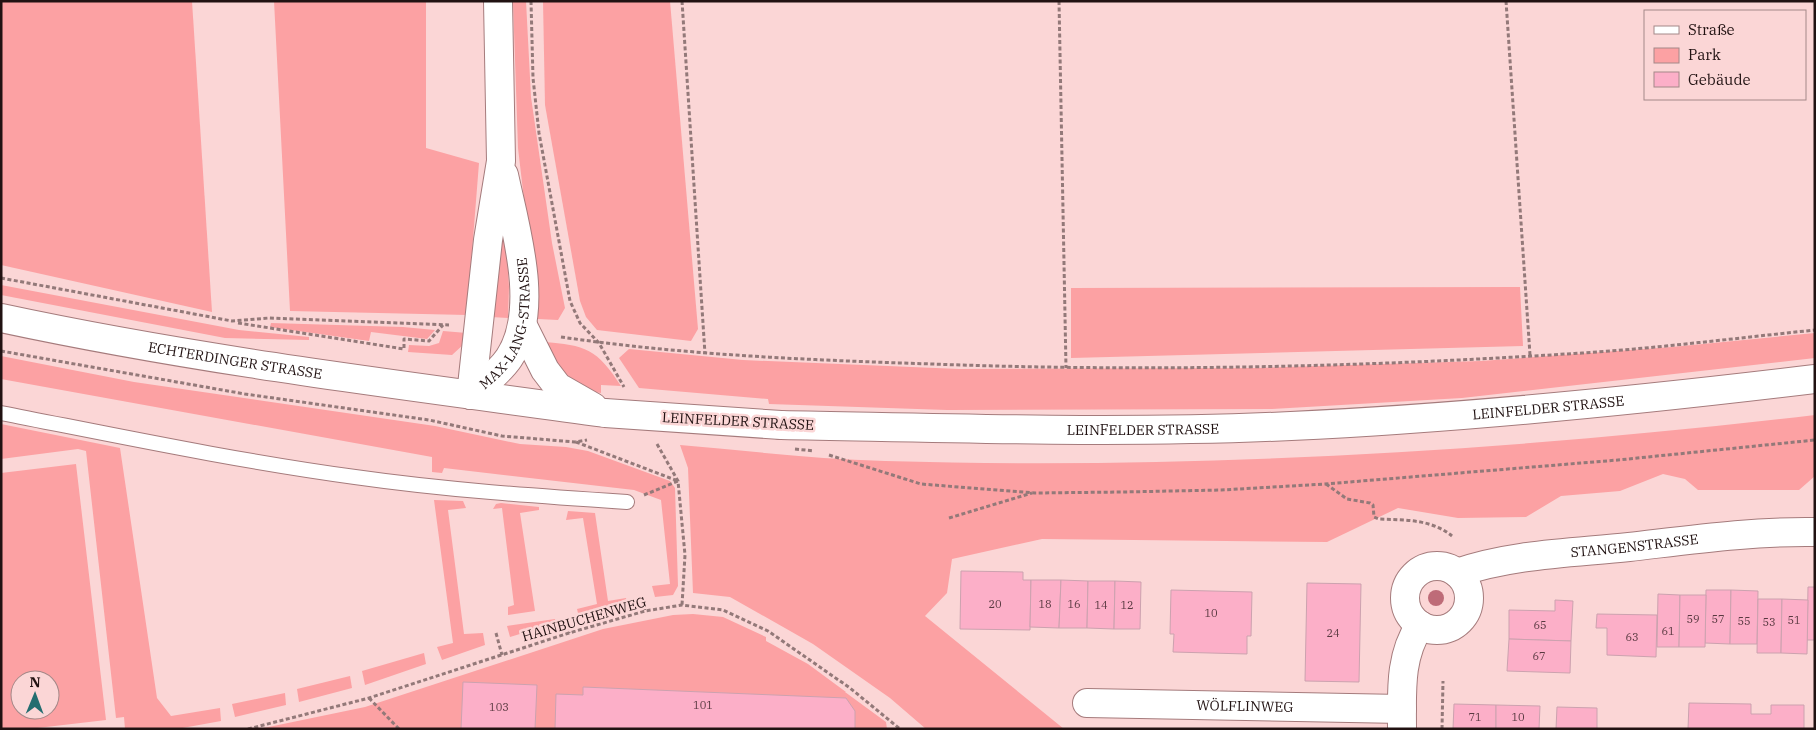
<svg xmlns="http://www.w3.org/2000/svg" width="1816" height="730" font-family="'IBM Plex Serif',serif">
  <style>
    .green { fill: #fca1a3; fill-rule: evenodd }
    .building { fill: #fcafc8; stroke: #cca2af }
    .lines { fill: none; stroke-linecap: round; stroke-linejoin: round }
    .service-casing { stroke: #a57b7c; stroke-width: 16 }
    .minor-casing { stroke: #a57b7c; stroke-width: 30 }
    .secondary-casing { stroke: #a57b7c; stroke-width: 30 }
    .path { stroke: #937979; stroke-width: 3; stroke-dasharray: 4 2.5; stroke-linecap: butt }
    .service { stroke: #fff; stroke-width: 14 }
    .minor { stroke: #fff; stroke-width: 28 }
    .secondary { stroke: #fff; stroke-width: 28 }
    .secondary-bridge-casing { stroke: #a57b7c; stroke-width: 30; stroke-linecap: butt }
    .path-bridge { stroke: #937979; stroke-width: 3; stroke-dasharray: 4 2.5; stroke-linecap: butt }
    .secondary-bridge { stroke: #fff; stroke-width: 28 }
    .tree { fill: #be6b78 }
    .labels { text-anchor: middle; stroke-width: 5; stroke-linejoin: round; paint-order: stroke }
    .number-label { font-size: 11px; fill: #583940 }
    .street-label { font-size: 14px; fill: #211212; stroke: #fbd6d6 }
  </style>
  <rect width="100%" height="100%" fill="#fbd6d6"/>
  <g class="green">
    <path d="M1,1H192L212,312L1,265Z"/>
    <path d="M274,1H426V148L479,163L467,315L290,311Z"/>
    <path d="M513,1H526L531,97L552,243L565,308L558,320L538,319L518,148Z"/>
    <path d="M543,1H670L698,329L691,341L597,330L586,317L580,301L545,105Z"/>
    <path d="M498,240H506L509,287L508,318L491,317Z"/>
    <path d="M1,285L239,330L309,337V340L225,338L1,295Z"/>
    <path d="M1520,287L1523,346L1071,358V288Z"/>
    <path d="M271,323L403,327L435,330L427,339L371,332L369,341L270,327Z"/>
    <path d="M443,331L467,333L464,344L452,355L408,352L409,345L429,346L439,343Z"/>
    <path d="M1815,333V358L1462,398L1272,409L947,410L769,404L768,399L639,388L619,358L629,349L743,360L959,369L1258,368L1481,361L1672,347Z"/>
    <path d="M543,342C586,345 597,349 621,386L601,385V393L582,390L566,384Z"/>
    <path d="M1,356L134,382L435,426L520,444L566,447L588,451L670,481L675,488L678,586L673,595L655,597L652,586L670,584L661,500L634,490L444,468L442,473L432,472V457L1,379Z"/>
    <path d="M1815,415V476L1799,490H1698L1685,479L1663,474L1620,491L1561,496L1526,517L1458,518L1398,508L1327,542L1042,539L952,559L947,593L925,616L1064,729H926L890,698L813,644L730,597L693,593L688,468L680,445C748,451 817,459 885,461C1196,470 1507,451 1815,415Z"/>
    <path d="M1,424L120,448L157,698L171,716L220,708L221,721L177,729H125L124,717L116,718L86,451L78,449L1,459Z"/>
    <path d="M76,464L106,720L29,729H1V473ZM20,680H50V710H20Z"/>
    <path d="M434,500L463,501L466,508L448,510L464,634L483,633L485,645L442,660L437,647L453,643Z"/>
    <path d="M501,503L539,507V510L520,513L535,611L508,615V607L514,605L502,508L493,509L496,504Z"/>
    <path d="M568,511L595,513L608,601L626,598L627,604L579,617L577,609L597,604L583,518L566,520Z"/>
    <path d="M693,614L723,617L766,637V641L808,664L846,692H845L886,722L887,729H259L365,707L603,629L673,615Z"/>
    <path d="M555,619L556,623L510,637L507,626Z"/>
    <path d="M424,653L426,664L365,685L362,671Z"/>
    <path d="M350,676L352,688L299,702L297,689Z"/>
    <path d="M285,693L286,705L235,717L232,704Z"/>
  </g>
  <g class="building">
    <path d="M961,571L1023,572V580H1031L1030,630L960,629Z"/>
    <path d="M1031,580H1061L1059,628L1030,627Z"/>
    <path d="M1061,580L1088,581L1087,628H1059Z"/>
    <path d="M1088,581H1115L1114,629L1087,628Z"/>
    <path d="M1115,581L1141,582L1140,629H1114Z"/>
    <path d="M1307,583L1361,584L1359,682L1305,681Z"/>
    <path d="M1808,587H1815V640H1807Z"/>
    <path d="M1171,590L1252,592L1251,636H1247V654L1173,652L1174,634H1170Z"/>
    <path d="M1706,590H1731L1730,644L1705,643Z"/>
    <path d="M1731,590L1758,591L1757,644H1730Z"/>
    <path d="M1658,594L1680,595L1679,647H1657Z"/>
    <path d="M1680,595H1706L1705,647H1679Z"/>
    <path d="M1758,599H1782L1781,653H1757Z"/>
    <path d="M1782,599L1808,600L1807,654L1781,653Z"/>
    <path d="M1555,600L1573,601L1571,641L1509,639V610L1555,611Z"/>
    <path d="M1597,614L1657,615L1656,657L1607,655V628H1596Z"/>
    <path d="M1509,639L1571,641L1570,673L1507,671Z"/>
    <path d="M463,682L537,685L535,729H461Z"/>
    <path d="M583,687L846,698L855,711V729H555L556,694L583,695Z"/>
    <path d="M1689,703L1751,704V714H1771V705H1804V729H1688Z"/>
    <path d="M1454,704L1496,705V729H1453Z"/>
    <path d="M1496,705L1540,706L1539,729H1496Z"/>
    <path d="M1557,707L1597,708V729H1556Z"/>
  </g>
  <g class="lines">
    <defs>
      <path id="service" d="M1,413C119,436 237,461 355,477C446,490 536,496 627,502"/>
      <g id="minor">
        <circle cx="1437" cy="598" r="32"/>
        <path id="s1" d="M1457,573C1512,554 1572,553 1629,547C1690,540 1753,531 1815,532"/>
        <path id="s2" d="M1087,703L1402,709"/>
        <path d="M1402,729C1402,692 1399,657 1420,625"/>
      </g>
      <g id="secondary">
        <path id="s3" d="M1,318C201,361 403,385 605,413"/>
        <path d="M523,326L545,370L558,387L593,407"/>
        <path d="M471,395L488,240L501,161L498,1"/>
        <path id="s4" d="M471,395C484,383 499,373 509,358C541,310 515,227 504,175"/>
        <path id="s5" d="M781,425C951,428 1121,434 1291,426C1466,418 1641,400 1815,379"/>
      </g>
    </defs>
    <use href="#service" class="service-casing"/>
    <use href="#minor" class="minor-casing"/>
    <use href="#secondary" class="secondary-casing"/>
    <g class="path">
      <path d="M531,1L533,78L539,133L570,301L580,323L599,343L624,387"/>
      <path d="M682,1L705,354"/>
      <path d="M1059,1L1066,368"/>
      <path d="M1506,1L1530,355"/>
      <path d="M1,278L232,321L269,318L449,325"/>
      <path d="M238,323L404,349V339L429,341L443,325"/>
      <path d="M561,337C684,355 808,360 932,364C1148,372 1366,367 1582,353C1660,348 1737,338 1815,330"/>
      <path d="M1,351L245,394L429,420L502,436L575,442L587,440"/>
      <path d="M576,442L678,481"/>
      <path d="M657,444L678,481L685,555L682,605"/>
      <path d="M829,455L921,484L1035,493L1123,492L1221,490L1325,484L1618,460L1815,440"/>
      <path d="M1326,484L1347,499L1370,503L1373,505L1374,517L1379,519C1405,520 1431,519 1452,536"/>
      <path d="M644,495L678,481"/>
      <path d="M949,518L1032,493"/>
      <path d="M642,600L645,611"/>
      <path d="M568,619L569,633"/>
      <path d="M496,633L502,655"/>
      <path d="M369,698L399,729"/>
      <path d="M248,729L369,698L569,633L645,611L682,605L723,610L768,631L850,688L900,729"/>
      <path d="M1442,729L1443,681"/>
    </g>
    <use href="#service" class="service"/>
    <use href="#minor" class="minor"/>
    <use href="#secondary" class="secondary"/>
    <defs>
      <path id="secondary-bridge" d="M605,413L781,425"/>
    </defs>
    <use href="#secondary-bridge" class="secondary-bridge-casing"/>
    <path class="path-bridge" d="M795,449L814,451"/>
    <use href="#secondary-bridge" class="secondary-bridge"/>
  </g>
  <circle class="tree" cx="1436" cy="598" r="8"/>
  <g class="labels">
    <g class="number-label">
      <text x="995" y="608">20</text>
      <text x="1045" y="608">18</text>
      <text x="1074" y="608">16</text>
      <text x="1101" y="609">14</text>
      <text x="1127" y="609">12</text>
      <text x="1211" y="617">10</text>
      <text x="1693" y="623">59</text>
      <text x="1718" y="623">57</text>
      <text x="1794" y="624">51</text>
      <text x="1744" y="625">55</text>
      <text x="1769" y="626">53</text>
      <text x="1540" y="629">65</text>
      <text x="1668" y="635">61</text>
      <text x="1333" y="637">24</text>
      <text x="1632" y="641">63</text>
      <text x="1539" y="660">67</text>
      <text x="703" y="709">101</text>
      <text x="499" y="711">103</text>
      <text x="1475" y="721">71</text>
      <text x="1518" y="721">10</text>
    </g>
    <g class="street-label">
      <text dy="5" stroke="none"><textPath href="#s4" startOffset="85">MAX-LANG-STRASSE</textPath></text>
      <text dy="5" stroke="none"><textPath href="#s3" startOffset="238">ECHTERDINGER STRASSE</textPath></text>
      <text dy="5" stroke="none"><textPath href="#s5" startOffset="768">LEINFELDER STRASSE</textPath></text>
      <text transform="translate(738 421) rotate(3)" y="5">LEINFELDER STRASSE</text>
      <text dy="5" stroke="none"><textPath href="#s5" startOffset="362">LEINFELDER STRASSE</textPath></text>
      <text dy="5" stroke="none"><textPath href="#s1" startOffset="180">STANGENSTRASSE</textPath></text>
      <text transform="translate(584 619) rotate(-16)" y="5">HAINBUCHENWEG</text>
      <text dy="5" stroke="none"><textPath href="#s2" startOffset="158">WÖLFLINWEG</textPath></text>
    </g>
  </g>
  <rect width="1816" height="730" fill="none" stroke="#211212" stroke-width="5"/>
  <rect x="1644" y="10" width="162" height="90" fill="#fbd6d6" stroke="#a48888"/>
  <rect x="1654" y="26" width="25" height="8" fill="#ffffff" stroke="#a48888"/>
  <text x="1688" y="35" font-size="15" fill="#211212">Straße</text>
  <rect x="1654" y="48" width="25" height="15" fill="#fca1a3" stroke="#a48888"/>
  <text x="1688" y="60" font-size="15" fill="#211212">Park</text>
  <rect x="1654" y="72" width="25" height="15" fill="#fcafc8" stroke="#a48888"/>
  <text x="1688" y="85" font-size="15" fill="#211212">Gebäude</text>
  <g transform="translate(35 695) rotate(1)"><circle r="24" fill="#fbd6d6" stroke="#a48888"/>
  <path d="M0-4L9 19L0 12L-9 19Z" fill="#236e70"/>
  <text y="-8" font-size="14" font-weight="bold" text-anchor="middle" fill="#211212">N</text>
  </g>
</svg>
